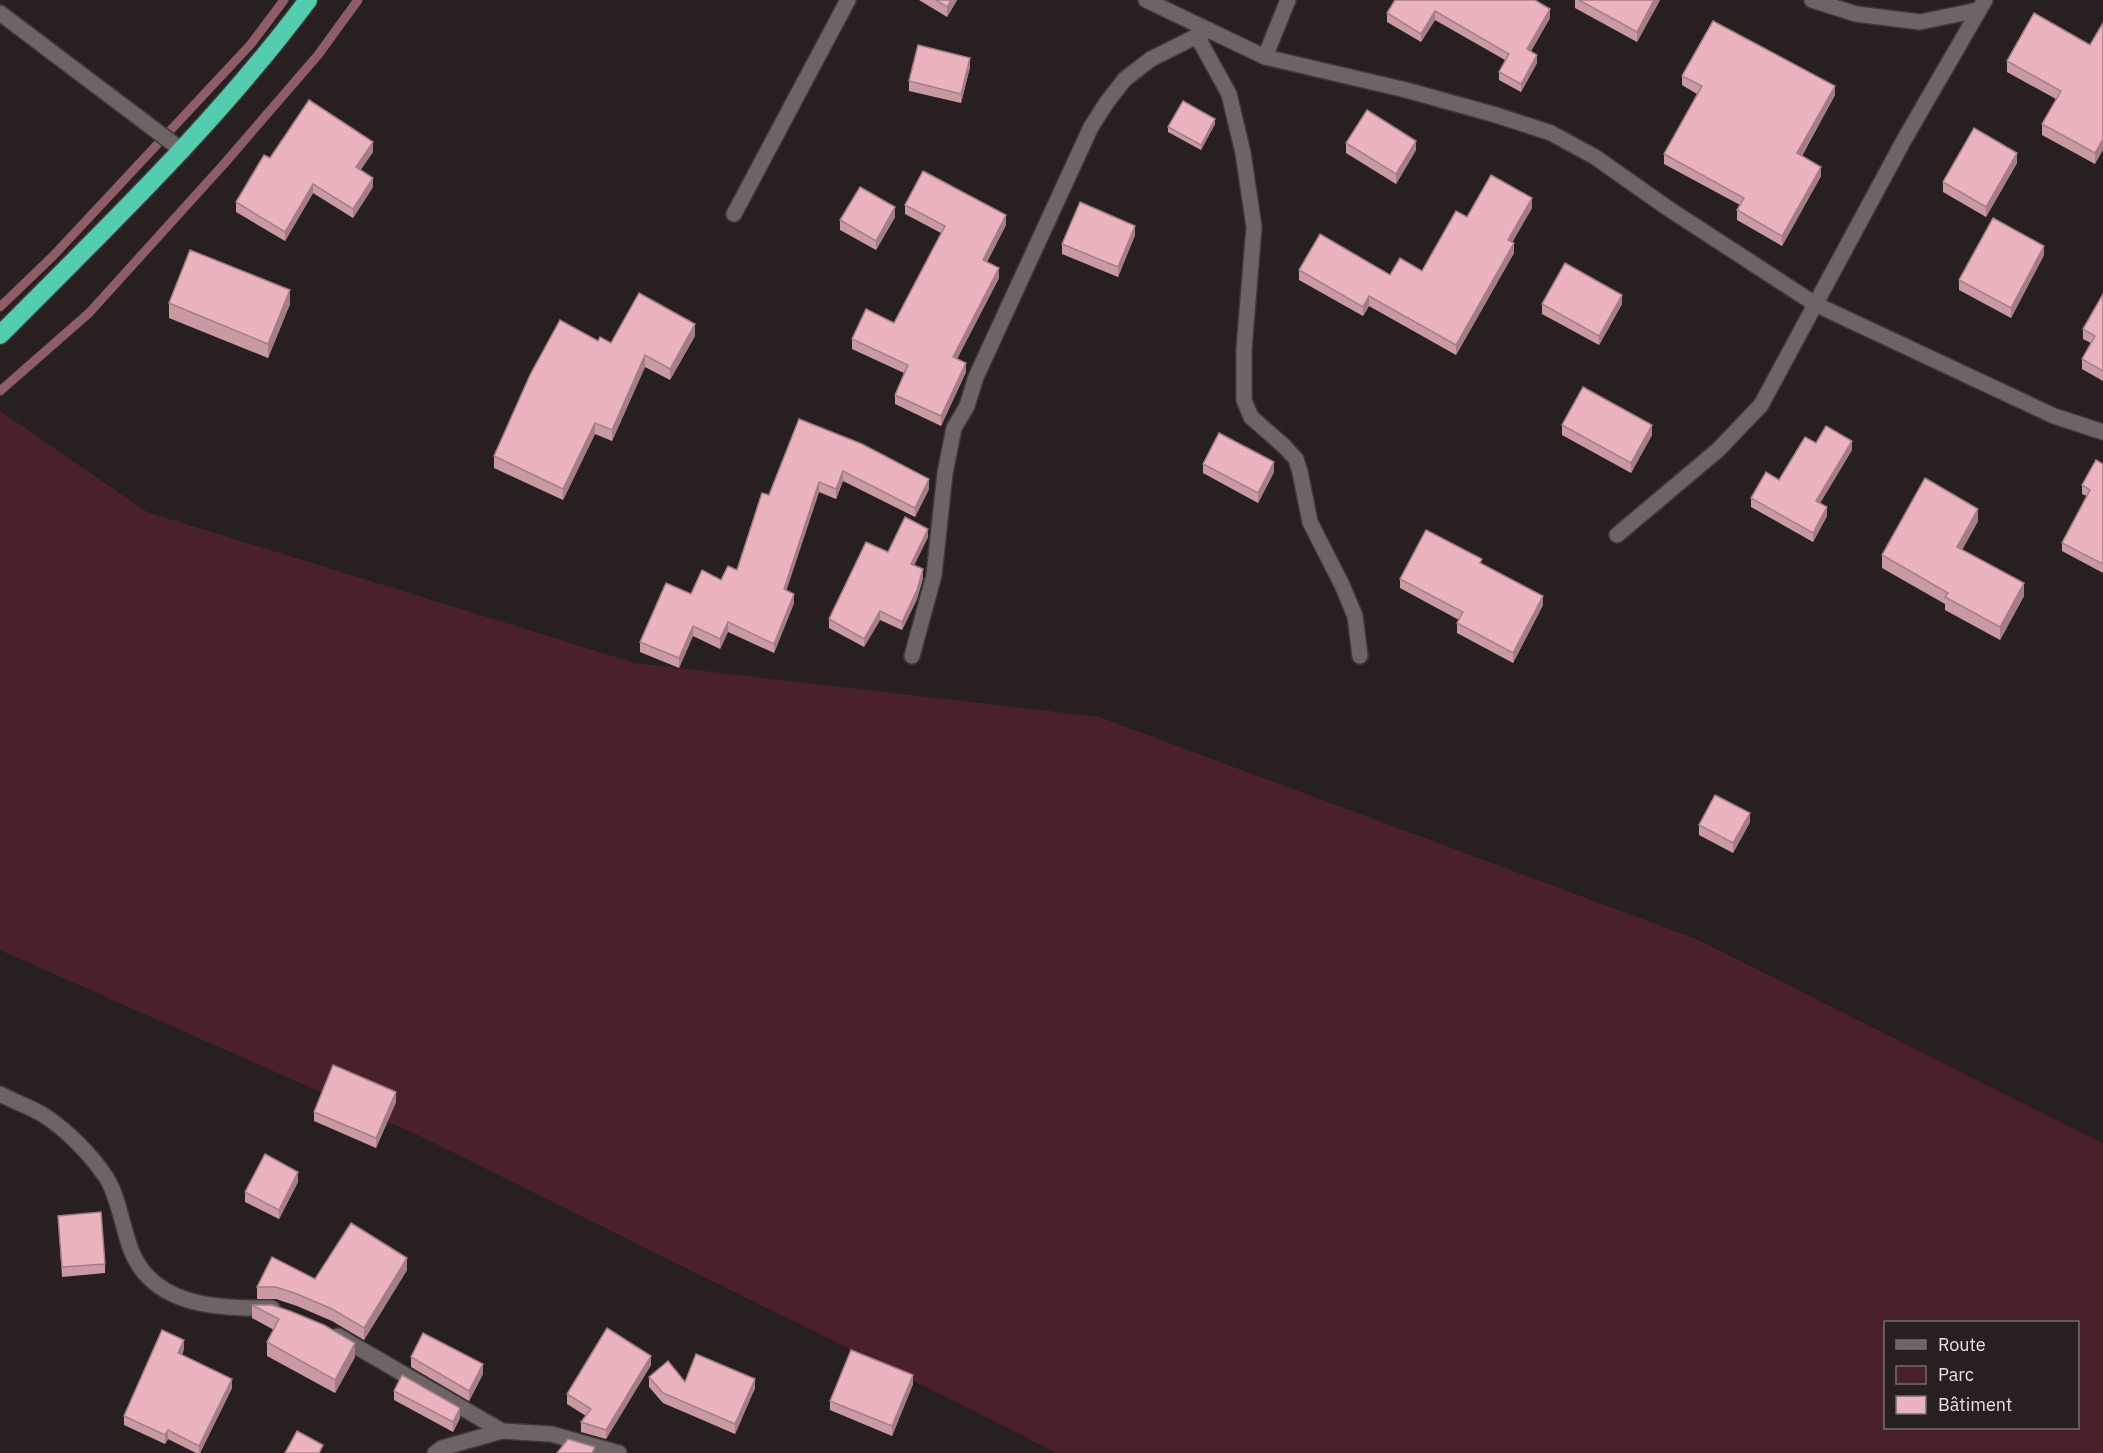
<svg xmlns="http://www.w3.org/2000/svg" width="2103" height="1453" font-family="'IBM Plex Sans',sans-serif">
  <style>
    .green { fill: #4a212b; fill-rule: evenodd }
    .lines { fill: none; stroke-linecap: round; stroke-linejoin: round }
    .stream { stroke: #8e5d67; stroke-width: 9 }
    .minor-casing { stroke: #40393a; stroke-width: 18 }
    .highway-casing { stroke: #40393a; stroke-width: 21 }
    .minor { stroke: #6e6465; stroke-width: 15 }
    .highway { stroke: #53cdae; stroke-width: 18 }
    .wall { fill: #ca9aa3 }
    .shaded-wall { fill: #a47d85 }
    .building { fill: #ebb3be; stroke: #a47d85; stroke-width: 1.5 }
  </style>
  <rect width="100%" height="100%" fill="#271f20"/>
  <path class="green" d="M0,411L147,512L635,663L1099,717L1696,939L2103,1143V1453H1056L968,1408L420,1136L0,950ZM1886,1322H2078V1428H1886Z"/>
  <g class="lines">
    <g class="stream">
      <path d="M0,307L53,256L251,44L284,0"/>
      <path d="M0,391L89,313L224,164L318,55L358,0"/>
    </g>
    <defs>
      <g id="minor">
        <path d="M1146,0L1265,57L1406,90L1496,115L1551,133L1595,157L1669,209L1815,304L2054,416L2103,432"/>
        <path d="M1812,0L1856,14L1920,22L1978,10"/>
        <path d="M0,13L183,151"/>
        <path d="M1197,36L1229,94L1243,153L1254,227L1244,349V400L1251,417L1284,446L1296,459L1300,472L1310,522L1342,585L1355,616L1360,656"/>
        <path d="M1265,57L1288,0"/>
        <path d="M734,214L848,0"/>
        <path d="M1617,535L1718,450L1761,405L1904,140L1985,0"/>
        <path d="M912,656L934,575L945,473L954,428L967,406L976,377L1091,127L1107,102L1125,79L1151,59L1209,30"/>
        <path d="M0,1094C15,1102 31,1107 45,1116C68,1131 91,1155 106,1177C118,1195 123,1229 131,1250C153,1307 220,1309 272,1308"/>
        <path d="M338,1336L502,1431"/>
        <path d="M435,1453L442,1448L502,1431L551,1434L619,1453"/>
      </g>
      <path id="highway" d="M0,335C107,227 217,122 308,0"/>
    </defs>
    <use href="#minor" class="minor-casing"/>
    <use href="#highway" class="highway-casing"/>
    <use href="#minor" class="minor"/>
    <use href="#highway" class="highway"/>
  </g>
  <g class="wall">
    <path d="M919,0H957L947,17Z"/>
    <path d="M1395,0L1550,18L1531,51L1537,63L1521,92L1499,80V72L1505,60L1435,20L1421,42L1387,22V13Z"/>
    <path d="M1575,0H1660L1637,42L1575,8Z"/>
    <path d="M2103,23L2095,164L2042,135V124L2056,99L2007,72V61L2090,45Z"/>
    <path d="M970,67L961,103L909,91V81Z"/>
    <path d="M1682,76L1835,95L1802,156L1821,176L1782,246L1737,220V210L1740,205L1664,164V154L1697,94L1682,85Z"/>
    <path d="M1215,124L1201,150L1168,132V127Z"/>
    <path d="M1346,143L1416,150L1396,184L1346,153Z"/>
    <path d="M373,152L360,170L373,187L353,218L313,193L285,241L236,212V202L270,158Z"/>
    <path d="M2017,163L1986,217L1943,192V182Z"/>
    <path d="M905,205L1006,225L987,262L999,278L957,359L966,372L941,426L895,404V395L904,373L852,349V339L894,323L941,233L905,214Z"/>
    <path d="M1532,208L1512,242L1514,253L1456,355L1369,306L1363,316L1299,280V270L1390,275L1422,271L1467,217Z"/>
    <path d="M895,217L876,250L840,230V220Z"/>
    <path d="M1135,235L1118,277L1062,254V244Z"/>
    <path d="M2044,255L2011,318L1959,290V280Z"/>
    <path d="M2103,294V381L2082,369V359L2091,343L2083,339V329Z"/>
    <path d="M169,303L290,304L268,358L169,318Z"/>
    <path d="M1542,304H1622L1599,345L1542,314Z"/>
    <path d="M695,336L670,380L645,367L612,441L595,434L563,500L494,468V456L598,341L611,343Z"/>
    <path d="M1562,425L1652,435L1631,473L1562,435Z"/>
    <path d="M1816,443L1852,450L1820,503L1827,516L1813,542L1751,507V498L1779,480Z"/>
    <path d="M862,444L929,489L915,517L843,481L836,499L819,492L786,590L794,603L774,653L728,632L720,649L693,636L679,668L640,652V642L691,594L721,580L737,570L769,495Z"/>
    <path d="M1203,464L1274,472L1258,503L1203,473Z"/>
    <path d="M2103,464V573L2062,551V543L2087,496L2082,494V485Z"/>
    <path d="M1978,521L1962,550L2024,596L2000,640L1945,610V604L1882,568V555Z"/>
    <path d="M928,537L914,565L923,578L917,599L902,630L880,620L864,647L829,628V619L888,552Z"/>
    <path d="M1482,564L1543,605L1513,663L1457,633V623L1459,620L1400,588V579Z"/>
    <path d="M1750,822L1733,853L1699,835V825Z"/>
    <path d="M396,1102L376,1148L314,1121V1112Z"/>
    <path d="M298,1182L279,1219L245,1202V1192Z"/>
    <path d="M58,1216L105,1264V1273L62,1277Z"/>
    <path d="M407,1270L364,1340L332,1321L297,1306L276,1299H257V1287L315,1279Z"/>
    <path d="M252,1305L355,1357L335,1393L267,1356V1342L274,1330L252,1318Z"/>
    <path d="M184,1349L182,1355L232,1388L200,1453H196L168,1439L165,1444L124,1425V1416Z"/>
    <path d="M411,1357L483,1374L469,1401L411,1367Z"/>
    <path d="M651,1365L606,1439L581,1432V1422L586,1416L567,1404V1394Z"/>
    <path d="M649,1377L755,1388L735,1434L663,1403L649,1387Z"/>
    <path d="M913,1384L892,1436L830,1410V1401Z"/>
    <path d="M394,1391L460,1418L453,1432L394,1400Z"/>
  </g>
  <g class="shaded-wall">
    <path d="M951,0H957L947,17V7Z"/>
    <path d="M1654,0H1660L1637,42V32Z"/>
    <path d="M1550,9V18L1527,58V49Z"/>
    <path d="M1435,11V20L1421,42V34Z"/>
    <path d="M1537,55V63L1521,92V84Z"/>
    <path d="M970,58V67L961,103V94Z"/>
    <path d="M1835,86V95L1797,163V153Z"/>
    <path d="M1215,119V124L1201,150V145Z"/>
    <path d="M2103,139V150L2095,164V153Z"/>
    <path d="M1416,141V150L1396,184V174Z"/>
    <path d="M373,142V152L356,177V167Z"/>
    <path d="M2017,153V163L1986,217V207Z"/>
    <path d="M1821,167V176L1782,246V236Z"/>
    <path d="M373,178V187L353,218V209Z"/>
    <path d="M313,184V193L285,241V232Z"/>
    <path d="M1532,198V208L1508,250V240Z"/>
    <path d="M895,207V217L876,250V241Z"/>
    <path d="M1006,215V225L983,269V260Z"/>
    <path d="M1135,226V235L1118,277V267Z"/>
    <path d="M1514,243V253L1456,355V345Z"/>
    <path d="M2044,246V255L2011,318V308Z"/>
    <path d="M999,268V278L953,366V357Z"/>
    <path d="M290,290V304L268,358V344Z"/>
    <path d="M1622,295V304L1599,345V336Z"/>
    <path d="M1369,296V306L1363,316V307Z"/>
    <path d="M695,324V336L670,380V369Z"/>
    <path d="M645,355V367L612,441V430Z"/>
    <path d="M966,363V372L941,426V416Z"/>
    <path d="M595,423V434L563,500V489Z"/>
    <path d="M1652,425V435L1631,473V463Z"/>
    <path d="M1852,441V450L1816,510V501Z"/>
    <path d="M1274,462V472L1258,503V493Z"/>
    <path d="M843,471V481L836,499V489Z"/>
    <path d="M929,479V489L915,517V508Z"/>
    <path d="M819,482V492L784,598V589Z"/>
    <path d="M1827,507V516L1813,542V533Z"/>
    <path d="M1978,509V521L1957,559V547Z"/>
    <path d="M928,529V537L911,572V564Z"/>
    <path d="M923,569V578L917,599L902,630V622Z"/>
    <path d="M2024,583V596L2000,640V627Z"/>
    <path d="M794,594V603L774,653V644Z"/>
    <path d="M1543,596V605L1513,663V653Z"/>
    <path d="M880,611V620L864,647V639Z"/>
    <path d="M728,622V632L720,649V639Z"/>
    <path d="M693,626V636L679,668V658Z"/>
    <path d="M1750,813V822L1733,853V843Z"/>
    <path d="M396,1092V1102L376,1148V1138Z"/>
    <path d="M298,1172V1182L279,1219V1210Z"/>
    <path d="M407,1258V1270L364,1340V1328Z"/>
    <path d="M184,1340V1349L178,1362V1353Z"/>
    <path d="M355,1343V1357L335,1393V1380Z"/>
    <path d="M651,1356V1365L606,1439V1430Z"/>
    <path d="M483,1364V1374L469,1401V1391Z"/>
    <path d="M913,1375V1384L892,1436V1426Z"/>
    <path d="M232,1379V1388L200,1453H199V1446Z"/>
    <path d="M755,1379V1388L735,1434V1424Z"/>
    <path d="M460,1408V1418L453,1432V1422Z"/>
    <path d="M168,1430V1439L165,1444V1435Z"/>
  </g>
  <g class="building">
    <path d="M936,0H951L947,7Z"/>
    <path d="M1395,0H1535L1550,9L1527,49L1537,55L1521,84L1499,72L1509,54L1435,11L1421,34L1387,13Z"/>
    <path d="M1579,0H1654L1637,32Z"/>
    <path d="M2034,13L2090,45L2103,23V139L2095,153L2042,124L2061,91L2007,61Z"/>
    <path d="M1713,21L1835,86L1797,153L1821,167L1782,236L1737,210L1744,198L1664,154L1702,86L1682,76Z"/>
    <path d="M918,45L970,58L961,94L909,81Z"/>
    <path d="M309,100L373,142L356,167L373,178L353,209L313,184L285,232L236,202L264,155L270,158Z"/>
    <path d="M1183,101L1215,119L1201,145L1168,127Z"/>
    <path d="M1367,110L1416,141L1396,174L1346,143Z"/>
    <path d="M1974,128L2017,153L1986,207L1943,182Z"/>
    <path d="M923,171L1006,215L983,260L999,268L953,357L966,363L941,416L895,395L908,365L852,339L866,309L894,323L945,226L905,205Z"/>
    <path d="M1491,175L1532,198L1508,240L1514,243L1456,345L1369,296L1363,307L1299,270L1320,234L1390,275L1400,258L1422,271L1456,211L1467,217Z"/>
    <path d="M860,187L895,207L876,241L840,220Z"/>
    <path d="M1080,202L1135,226L1118,267L1062,244Z"/>
    <path d="M1993,218L2044,246L2011,308L1959,280Z"/>
    <path d="M190,250L290,290L268,344L169,303Z"/>
    <path d="M1565,263L1622,295L1599,336L1542,304Z"/>
    <path d="M639,293L695,324L670,369L645,355L612,430L595,423L563,489L494,456L530,375L560,320L598,341L600,337L611,343Z"/>
    <path d="M2103,294V371L2082,359L2095,336L2083,329Z"/>
    <path d="M1583,387L1652,425L1631,463L1562,425Z"/>
    <path d="M799,419L862,444L929,479L915,508L843,471L836,489L819,482L784,589L794,594L774,644L728,622L720,639L693,626L679,658L640,642L666,583L691,594L702,570L721,580L728,566L737,570L762,493L769,495Z"/>
    <path d="M1826,426L1852,441L1816,501L1827,507L1813,533L1751,498L1766,472L1779,480L1805,437L1816,443Z"/>
    <path d="M1219,433L1274,462L1258,493L1203,464Z"/>
    <path d="M2096,460L2103,464V564L2062,543L2090,490L2082,485Z"/>
    <path d="M1925,478L1978,509L1957,547L2024,583L2000,627L1945,597L1948,593L1882,555Z"/>
    <path d="M905,517L928,529L911,564L923,569L917,590L902,622L880,611L864,639L829,619L866,542L888,552Z"/>
    <path d="M1426,530L1482,559L1480,563L1543,596L1513,653L1457,623L1463,612L1400,579Z"/>
    <path d="M1715,795L1750,813L1733,843L1699,825Z"/>
    <path d="M333,1065L396,1092L376,1138L314,1112Z"/>
    <path d="M265,1154L298,1172L279,1210L245,1192Z"/>
    <path d="M101,1212L105,1264L62,1267L58,1216Z"/>
    <path d="M351,1223L407,1258L364,1328L332,1309L297,1294L276,1287H257L272,1257L315,1279Z"/>
    <path d="M252,1305H272L290,1311L324,1325L355,1343L335,1380L267,1342L279,1319Z"/>
    <path d="M607,1328L651,1356L606,1430L581,1422L591,1409L567,1394Z"/>
    <path d="M162,1330L184,1340L178,1353L232,1379L199,1446L168,1430L165,1435L124,1416Z"/>
    <path d="M423,1333L483,1364L469,1391L411,1357Z"/>
    <path d="M851,1350L913,1375L892,1426L830,1401Z"/>
    <path d="M696,1354L755,1379L735,1424L663,1393L649,1377L668,1361L685,1382Z"/>
    <path d="M402,1375L460,1408L453,1422L394,1391Z"/>
    <path d="M297,1431L323,1445L319,1453H285Z"/>
    <path d="M568,1439L595,1447L592,1453H557Z"/>
  </g>
  <rect x="1884" y="1321" width="195" height="108" fill="#271f20" stroke="#746d6e" stroke-width="1.5"/>
  <rect x="1896" y="1340" width="30" height="9" fill="#6e6465" stroke="#746d6e" stroke-width="1.5"/>
  <text x="1938" y="1351" font-size="18" fill="#e8e2e3">Route</text>
  <rect x="1896" y="1366" width="30" height="18" fill="#4a212b" stroke="#746d6e" stroke-width="1.5"/>
  <text x="1938" y="1381" font-size="18" fill="#e8e2e3">Parc</text>
  <rect x="1896" y="1396" width="30" height="18" fill="#ebb3be" stroke="#746d6e" stroke-width="1.5"/>
  <text x="1938" y="1411" font-size="18" fill="#e8e2e3">Bâtiment</text>
</svg>
